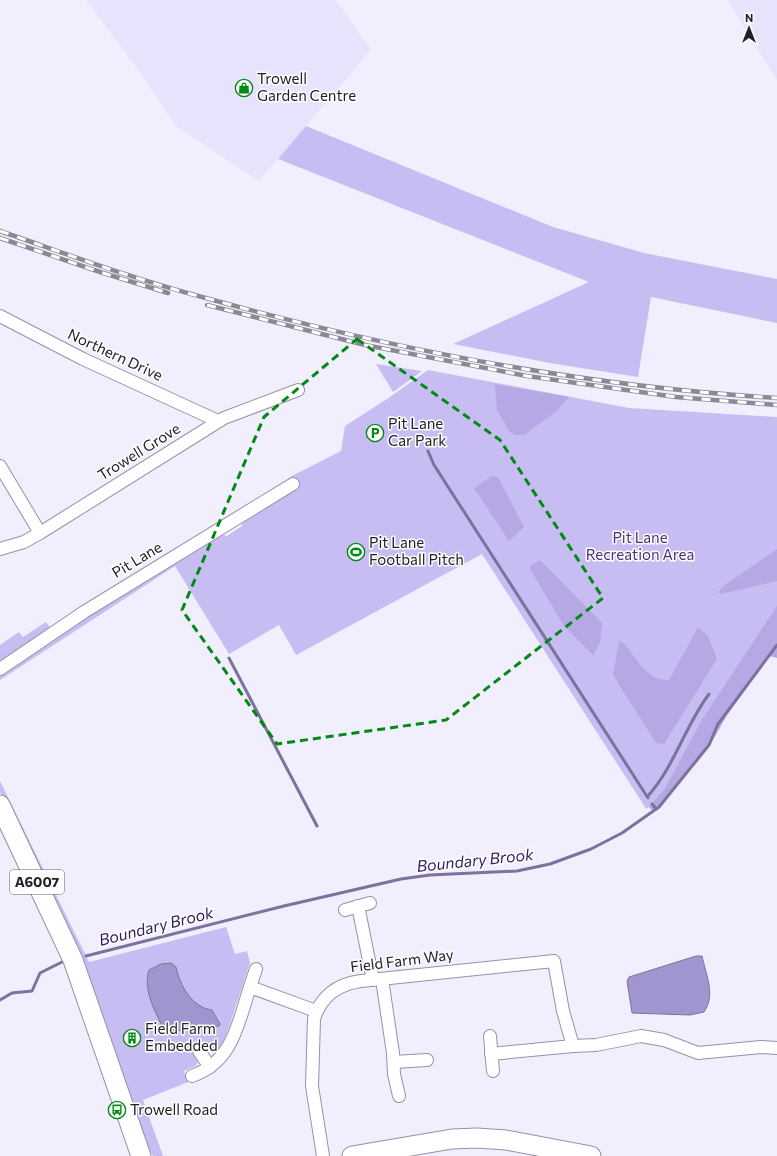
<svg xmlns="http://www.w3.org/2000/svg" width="777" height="1156" font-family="Commissioner,sans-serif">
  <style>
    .built { fill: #e8e3fd }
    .green { fill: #c7bdf2 }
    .forest { fill: #b5a8e5 }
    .water { fill: #a195d0; stroke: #7b729d }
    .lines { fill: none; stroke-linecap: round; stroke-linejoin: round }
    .stream { stroke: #7b729d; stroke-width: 3 }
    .minor-casing { stroke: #9592a2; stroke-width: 14 }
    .primary-casing { stroke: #9592a2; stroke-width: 21 }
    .minor { stroke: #fff; stroke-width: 12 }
    .primary { stroke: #fff; stroke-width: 19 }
    .rail-casing { stroke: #8b8994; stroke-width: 4.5 }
    .rail { stroke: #fefefe; stroke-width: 3; stroke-dasharray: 9; stroke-linecap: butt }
    .marked { fill: none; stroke: #008915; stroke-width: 3; stroke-dasharray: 8 5; stroke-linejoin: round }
    .labels { text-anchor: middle; stroke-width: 3; stroke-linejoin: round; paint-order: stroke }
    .shield { fill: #fefefe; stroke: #636368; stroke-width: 1 }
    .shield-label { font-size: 14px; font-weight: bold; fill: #212027 }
    .poi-label { font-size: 15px; fill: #212027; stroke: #fefefe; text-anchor: start }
    .street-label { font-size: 15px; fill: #212027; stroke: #fefefe }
    .park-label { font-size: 15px; fill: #473279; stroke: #fefefe }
    .water-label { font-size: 16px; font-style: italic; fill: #321b60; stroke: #fefefe }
  </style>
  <rect width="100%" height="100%" fill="#f1effe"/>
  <g class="built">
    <path d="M86,0H336L371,50L259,181L175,125L139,71Z"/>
    <path d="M728,0H777V80L760,53Z"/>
  </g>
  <g class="green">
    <path d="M306,126L553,227L644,253L777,279V323L651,297L638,377L550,363L453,344L589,282L278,159Z"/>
    <path d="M376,364L422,371L393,392Z"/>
    <path d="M428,370L629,408L777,417V646L727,715L710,745L658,807L653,811L649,807L646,809L645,807L482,554L296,655L279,625L229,654L175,566L0,680V674L55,635L219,533L227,536L242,526L241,520C266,512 274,501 295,487L290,477L341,451L345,426L390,397Z"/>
    <path d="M46,622L51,629L0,662V645L19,632L23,637Z"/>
    <path d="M0,781L89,962L226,927L235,954L247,951L250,963L227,1033L221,1046L214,1052L209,1051L202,1042L192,1050L198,1062L196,1066L184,1071L188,1082L143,1100L163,1156H153L140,1132L18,828L0,792Z"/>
  </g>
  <g class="forest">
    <path d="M495,384L569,397L558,410L524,435H515L509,431L497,410Z"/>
    <path d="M492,476L498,477L524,527L509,541L474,488Z"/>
    <path d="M777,549V581L720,594L718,592L725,585Z"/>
    <path d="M540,560L602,623L600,643L593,655L564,626L529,567Z"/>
    <path d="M777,606V658L769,656L727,715L710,745L658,807L653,811L649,807L664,790L703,718Z"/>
    <path d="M698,627L708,636L717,659L664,744L656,743L613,675L619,641L624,643C637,659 647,681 669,680Z"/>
  </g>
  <g class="water">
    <path d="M696,956H702C706,975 716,995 704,1012L690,1015L632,1013L627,981L629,977Z"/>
    <path d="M171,963L176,967C179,982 188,1000 202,1007C205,1009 209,1009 212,1010L220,1024L219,1026L176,1031L164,1030L162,1026C154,1009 143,989 149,970L161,964Z"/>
  </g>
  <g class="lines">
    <g class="stream">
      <path d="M428,451L434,465L648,798"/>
      <path d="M229,658L317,826"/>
      <path d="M648,796C674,767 685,726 709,694"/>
      <path d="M652,804L656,809"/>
      <path d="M86,956L284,906L401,879L430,875L517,871L550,864L591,849L622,833L659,807L709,745L718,724L777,645"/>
      <path d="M0,1000L12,993L32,991L40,973L62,962"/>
    </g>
    <defs>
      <g id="minor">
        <path d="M0,316L83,359L218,421"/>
        <path d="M0,466L40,533"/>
        <path d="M0,549L24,542L40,533L224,418L298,390"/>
        <path d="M0,669L84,612L293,484"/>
        <path d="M358,906L373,980"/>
        <path d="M345,910L370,903"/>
        <path d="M382,979L393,1053L394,1074L399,1096"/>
        <path d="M250,987L256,969"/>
        <path d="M490,1036L493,1071"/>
        <path d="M573,1046L596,1045L641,1036L664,1040L698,1053L761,1047L777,1048"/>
        <path d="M199,1051L210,1067"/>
        <path d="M394,1062L427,1060"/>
        <path d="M192,1076C233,1062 238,1023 250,987L316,1011"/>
        <path d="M323,1156L312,1086L314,1019C321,996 338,984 361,981L554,961L563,1011L573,1046L491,1054"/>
      </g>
      <g id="primary">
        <path d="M0,805L73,960L141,1156"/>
        <path d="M352,1156L452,1139L477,1138L506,1140L591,1156"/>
      </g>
    </defs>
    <use href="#minor" class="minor-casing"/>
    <use href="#primary" class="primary-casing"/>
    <use href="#minor" class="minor"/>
    <use href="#primary" class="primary"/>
    <defs>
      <g id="rail">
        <path d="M0,231C67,254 133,279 202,297C390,349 582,386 777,398"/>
        <path d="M0,238L100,272L168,293"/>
        <path d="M207,305L365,345L527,376L676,397L777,405"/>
      </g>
    </defs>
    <use href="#rail" class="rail-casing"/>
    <use href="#rail" class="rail"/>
  </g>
  <path class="marked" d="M357,339L500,440L603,598L446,720L277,744L182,610L264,417Z"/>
  <defs>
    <symbol id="shop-ring" viewBox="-11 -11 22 22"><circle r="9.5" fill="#fefefe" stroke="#008915" stroke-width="1.5"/><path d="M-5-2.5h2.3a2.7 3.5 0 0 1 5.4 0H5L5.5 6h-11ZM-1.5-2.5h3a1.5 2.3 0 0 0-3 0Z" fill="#008915"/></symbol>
    <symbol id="parking-ring" viewBox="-11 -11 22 22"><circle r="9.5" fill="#fefefe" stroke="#008915" stroke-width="1.5"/><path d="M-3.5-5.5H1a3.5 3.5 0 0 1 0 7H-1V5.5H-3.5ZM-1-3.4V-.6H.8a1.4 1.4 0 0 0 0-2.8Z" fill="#008915"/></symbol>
    <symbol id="stadium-ring" viewBox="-11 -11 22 22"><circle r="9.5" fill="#fefefe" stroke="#008915" stroke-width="1.5"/><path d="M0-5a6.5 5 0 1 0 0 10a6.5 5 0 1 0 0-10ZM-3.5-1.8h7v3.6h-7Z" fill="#008915"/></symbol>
    <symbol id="building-ring" viewBox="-11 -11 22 22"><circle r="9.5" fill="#fefefe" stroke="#008915" stroke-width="1.5"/><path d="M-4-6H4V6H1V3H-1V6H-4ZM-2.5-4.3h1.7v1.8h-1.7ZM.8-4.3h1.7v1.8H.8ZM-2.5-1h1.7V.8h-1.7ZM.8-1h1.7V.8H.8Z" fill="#008915"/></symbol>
    <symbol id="bus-ring" viewBox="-11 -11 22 22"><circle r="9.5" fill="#fefefe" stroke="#008915" stroke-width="1.5"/><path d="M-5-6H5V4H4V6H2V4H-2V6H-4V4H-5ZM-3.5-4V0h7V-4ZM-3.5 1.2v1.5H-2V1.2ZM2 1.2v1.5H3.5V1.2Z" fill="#008915"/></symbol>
  </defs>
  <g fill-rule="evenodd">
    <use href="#shop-ring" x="234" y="78" width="20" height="20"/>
    <use href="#parking-ring" x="365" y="423" width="20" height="20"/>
    <use href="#stadium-ring" x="346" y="542" width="20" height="20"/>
    <use href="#building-ring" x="122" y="1028" width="20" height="20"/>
    <use href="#bus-ring" x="107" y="1100" width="20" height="20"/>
  </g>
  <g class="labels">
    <rect class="shield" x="10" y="870" width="54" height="24" rx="3"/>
    <g class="shield-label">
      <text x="37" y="887">A6007</text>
    </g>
    <g class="poi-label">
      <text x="257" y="84">Trowell<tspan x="257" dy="17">Garden Centre</tspan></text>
      <text x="388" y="429">Pit Lane<tspan x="388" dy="17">Car Park</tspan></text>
      <text x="369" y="548">Pit Lane<tspan x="369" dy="17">Football Pitch</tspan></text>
      <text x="145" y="1034">Field Farm<tspan x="145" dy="17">Embedded</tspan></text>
      <text x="130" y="1115">Trowell Road</text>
    </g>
    <g class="street-label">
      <text transform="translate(115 355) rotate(25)" y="5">Northern Drive</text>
      <text transform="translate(139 452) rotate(-32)" y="5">Trowell Grove</text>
      <text transform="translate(137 560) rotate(-31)" y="5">Pit Lane</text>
      <text transform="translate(402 961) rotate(-7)" y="5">Field Farm Way</text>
    </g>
    <g class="park-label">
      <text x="640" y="543">Pit Lane<tspan x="640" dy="17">Recreation Area</tspan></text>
    </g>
    <g class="water-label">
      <text transform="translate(475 860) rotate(-6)" y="6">Boundary Brook</text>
      <text transform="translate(156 926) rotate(-14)" y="6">Boundary Brook</text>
    </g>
  </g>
  <g transform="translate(749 28)" stroke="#fefefe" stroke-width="3" paint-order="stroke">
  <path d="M0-3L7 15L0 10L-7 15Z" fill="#212027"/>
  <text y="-6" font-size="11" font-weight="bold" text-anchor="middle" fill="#212027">N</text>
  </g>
</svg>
